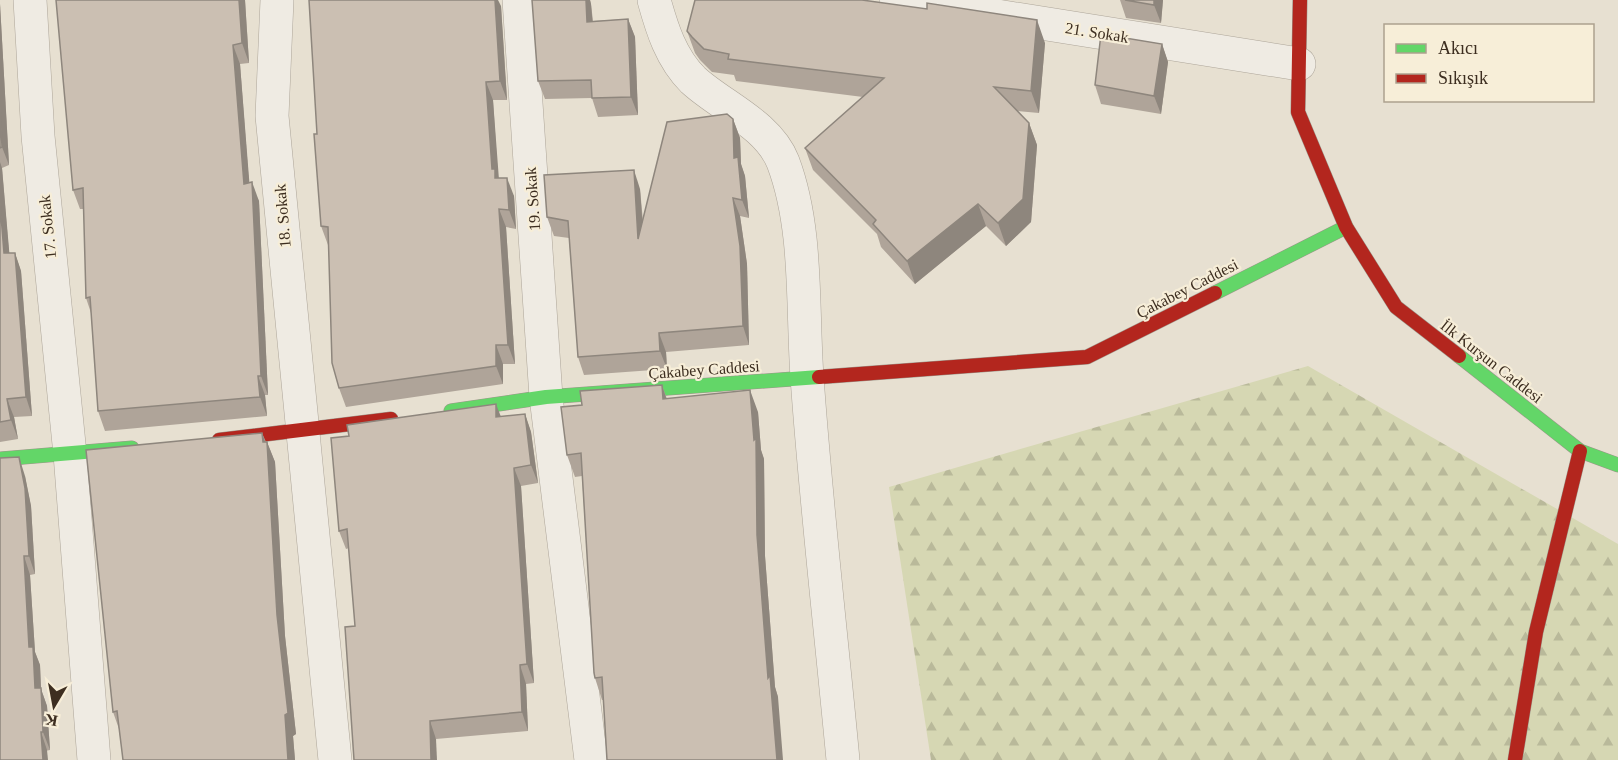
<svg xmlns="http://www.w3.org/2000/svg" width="1618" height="760" font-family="Georgia,serif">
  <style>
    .forest { fill: url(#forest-firs) }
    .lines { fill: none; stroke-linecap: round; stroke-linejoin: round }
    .street-casing { stroke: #ada599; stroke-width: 34 }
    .fast-casing { stroke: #9c958a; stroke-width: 15 }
    .jam-casing { stroke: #9c958a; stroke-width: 15 }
    .street { stroke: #efebe3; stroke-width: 33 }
    .fast { stroke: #63d668; stroke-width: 14 }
    .jam { stroke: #b3261e; stroke-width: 14 }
    .wall { fill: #afa499 }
    .shaded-wall { fill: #8e867d }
    .building { fill: #cbbfb2; stroke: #8e867d; stroke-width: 1.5 }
    .labels { text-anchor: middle; stroke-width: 4.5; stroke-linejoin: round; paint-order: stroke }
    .street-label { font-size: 16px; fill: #3d2e20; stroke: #f7eed8 }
  </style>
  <defs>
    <pattern id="forest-firs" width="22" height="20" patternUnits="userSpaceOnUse" patternTransform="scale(1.5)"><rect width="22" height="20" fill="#d6d7b3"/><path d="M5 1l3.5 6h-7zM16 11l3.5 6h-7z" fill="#b9b99a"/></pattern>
  </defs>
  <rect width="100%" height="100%" fill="#e7e0d1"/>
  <path class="forest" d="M1308,366L1618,544V760H931L889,487Z"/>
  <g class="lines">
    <defs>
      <g id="street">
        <path d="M30,0L38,136L70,454L94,760"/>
        <path d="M277,0L272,116L335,760"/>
        <path d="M519,0L546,397L591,760"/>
        <path d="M654,0C662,29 671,58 693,80C721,106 768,124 783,162C808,228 802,307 807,377C816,505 831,632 843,760"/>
        <path d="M896,0L1299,64"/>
      </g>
      <g id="fast">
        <path d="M1215,293L1346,227"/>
        <path d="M1459,356L1580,451L1618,465"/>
        <path d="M451,411L546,397L819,377"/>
        <path d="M0,459L132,448"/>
      </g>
      <g id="jam">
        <path d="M1300,0L1298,112L1346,227L1396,307L1459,356"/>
        <path d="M819,377L1087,357L1215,293"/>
        <path d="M219,440L391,419"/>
        <path d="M1515,760L1536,632L1580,451"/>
      </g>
    </defs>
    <use href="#street" class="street-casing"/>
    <use href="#fast" class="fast-casing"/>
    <use href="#jam" class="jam-casing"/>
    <use href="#street" class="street"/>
    <use href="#fast" class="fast"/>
    <use href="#jam" class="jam"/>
  </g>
  <g class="wall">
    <path d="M245,0L249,63L240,64L249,183L259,201L268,395H265L267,416L105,431L98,411L91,313L86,298L84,209H80L73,190Z"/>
    <path d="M532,0H590L591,4L593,21L628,19L635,37L638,115L598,117L592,98L545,99L538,81Z"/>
    <path d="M1120,0H1163L1161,23L1126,18Z"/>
    <path d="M0,4L9,165L2,168L9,253H15L21,271L32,416L14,417L18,439L0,442Z"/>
    <path d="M501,6L507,100H493L498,178L514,196L516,229L506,227L515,364H503V384L346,407L339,388L328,245L321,226L317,134Z"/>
    <path d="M687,31L1045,43L1039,113L1017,111L1029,123L1037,145L1031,222L1006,246L986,226L915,284L881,247L877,234L813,170L805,148L863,97L736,81L734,75L712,72L700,60L695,53Z"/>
    <path d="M1162,44L1168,62L1161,114L1101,104L1095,85Z"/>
    <path d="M733,119L740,138L741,164L745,176L749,218L740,216L747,264L749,345L666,352L667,369L584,375L578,357L569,238L554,236L547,217L640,189L643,221Z"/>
    <path d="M662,385L667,399L758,412L761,450L764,459L765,556L775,687L778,697L602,700L595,678L582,476L575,477L567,455L582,405Z"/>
    <path d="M525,414L531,432L538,483L521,486L534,683L526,684L528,731L436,739L355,626L349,548L346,549L339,531L501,417Z"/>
    <path d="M262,433L266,442H267L275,462L285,636L296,734L293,736L295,760H123L119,729L113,712Z"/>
    <path d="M25,476L31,506L35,574L30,575L35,652L40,665L41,689L47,706L50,750L0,760Z"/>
  </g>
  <g class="shaded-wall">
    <path d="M239,0H245L249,63L242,43Z"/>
    <path d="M495,0H498L501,6L507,100L500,81Z"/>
    <path d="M586,0H590L591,4L594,40L587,22Z"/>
    <path d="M1154,0H1163L1161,23L1154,5Z"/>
    <path d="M0,4L9,165L2,147L0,107Z"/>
    <path d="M628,19L635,37L638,115L631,97Z"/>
    <path d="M1037,20L1045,43L1039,113L1031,91Z"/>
    <path d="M1162,44L1168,62L1161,114L1154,96Z"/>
    <path d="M233,45L240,64L251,203L244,184Z"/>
    <path d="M486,82L493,100L499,180L502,197L492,169Z"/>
    <path d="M733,119L740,138L741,164L745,176L749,218L742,200L734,158Z"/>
    <path d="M1029,123L1037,145L1031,222L1006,246L998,223Z"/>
    <path d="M0,162L2,168L11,272L4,253L0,203Z"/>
    <path d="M634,170L640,189L645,258L638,239Z"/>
    <path d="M507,178L514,196L516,229L509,210Z"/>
    <path d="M252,182L259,201L268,395L261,376Z"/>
    <path d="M733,198L740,216L747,264L749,345L743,326Z"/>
    <path d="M978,204L986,226L915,284L907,261Z"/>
    <path d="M499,209L506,227L515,364L508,345Z"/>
    <path d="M15,253L21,271L32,416L26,397Z"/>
    <path d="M659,333L666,352L667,369L660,351Z"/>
    <path d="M496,345L503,364V384L496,366Z"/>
    <path d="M258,376L265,395L267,416L260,397Z"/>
    <path d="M662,385L669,407L663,399Z"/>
    <path d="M750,390L758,412L761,450L764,459L765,556L775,687L778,697L783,760H777L768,678L757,535L754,440Z"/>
    <path d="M7,399L14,417L18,439L11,420Z"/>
    <path d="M496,404L503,422L496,417Z"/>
    <path d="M525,414L531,432L538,483L531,465Z"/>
    <path d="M262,433L267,447V442L275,462L285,636L296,734L293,736L295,760H288Z"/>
    <path d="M19,457L25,476L31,506L35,574L29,556Z"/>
    <path d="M514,468L521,486L534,683L527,664Z"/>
    <path d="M24,556L30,575L35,652L40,665L41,689L47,706L50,750L43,732L35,688L29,647Z"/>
    <path d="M520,665L526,684L528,731L522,712Z"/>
    <path d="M430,721L436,739L437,760H431Z"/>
    <path d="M41,732L47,750L48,760H43Z"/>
  </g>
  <g class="building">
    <path d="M56,0H239L242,43L233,45L244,184L252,182L261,376H258L260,397L98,411L90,297L86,298L83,188L73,190Z"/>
    <path d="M309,0H495L500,81L486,82L492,169H495V178H507L509,210L499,209L508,345H496V366L339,388L332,363L328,227L321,226L314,134H317Z"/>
    <path d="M532,0H586L587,22L628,19L631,97L592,98L591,80L538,81Z"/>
    <path d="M695,0H862L927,9V3L1037,20L1031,91L994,87L1029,123L1023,199L998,223L978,204L907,261L873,224L876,220L805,148L884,78L728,59L729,54L704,49L692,37L687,31Z"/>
    <path d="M1125,0H1154V5Z"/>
    <path d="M1101,34L1162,44L1154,96L1095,85Z"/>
    <path d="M0,107L2,147L0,148Z"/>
    <path d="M727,114L733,119L734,158L738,157L742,200L733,198L740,246L743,326L659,333L660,351L578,357L568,221L547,217L544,175L634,170L638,239L667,122Z"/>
    <path d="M0,203L4,253H15L26,397L7,399L11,420L0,422Z"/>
    <path d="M662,385L663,399L750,390L754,440L756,438L757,535L768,678L770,675L777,760H607L602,677L595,678L594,673L581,453L567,455L561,407L582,405L580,391Z"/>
    <path d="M496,404V417L525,414L531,465L514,468L527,664L520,665L522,712L430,721L431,760H354L345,627L355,626L347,529L339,531L331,438L349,436L347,425Z"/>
    <path d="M262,433L263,442H267L277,615L288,713L285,715L288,760H123L117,711L113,712L86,450Z"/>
    <path d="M19,457L25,488L29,556H24L29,647H33L35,688H41L43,732H41L43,760H0V458Z"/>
  </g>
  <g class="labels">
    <g class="street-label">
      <text transform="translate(1097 32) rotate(9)" y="6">21. Sokak</text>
      <text transform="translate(532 199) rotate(-94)" y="6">19. Sokak</text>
      <text transform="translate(282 216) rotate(-95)" y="6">18. Sokak</text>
      <text transform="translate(47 227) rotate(-96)" y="6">17. Sokak</text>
      <text transform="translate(1187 288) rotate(-27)" y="6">Çakabey Caddesi</text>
      <text transform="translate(1492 361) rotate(38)" y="6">İlk Kurşun Caddesi</text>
      <text transform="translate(704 369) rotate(-4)" y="6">Çakabey Caddesi</text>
    </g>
  </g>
  <rect x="1384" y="24" width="210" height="78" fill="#f7eed8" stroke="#ada18e" stroke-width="1.5"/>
  <rect x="1396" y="44" width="30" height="9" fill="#63d668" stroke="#ada18e" stroke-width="1.5"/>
  <text x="1438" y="54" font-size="18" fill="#3d2e20">Akıcı</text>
  <rect x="1396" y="74" width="30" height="9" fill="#b3261e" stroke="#ada18e" stroke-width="1.5"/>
  <text x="1438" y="84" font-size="18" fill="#3d2e20">Sıkışık</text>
  <g transform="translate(54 706) rotate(190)" stroke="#f7eed8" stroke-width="4.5" paint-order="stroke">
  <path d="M0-4.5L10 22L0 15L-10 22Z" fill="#3d2e20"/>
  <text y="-9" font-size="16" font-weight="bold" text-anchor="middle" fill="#3d2e20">K</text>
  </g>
</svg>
